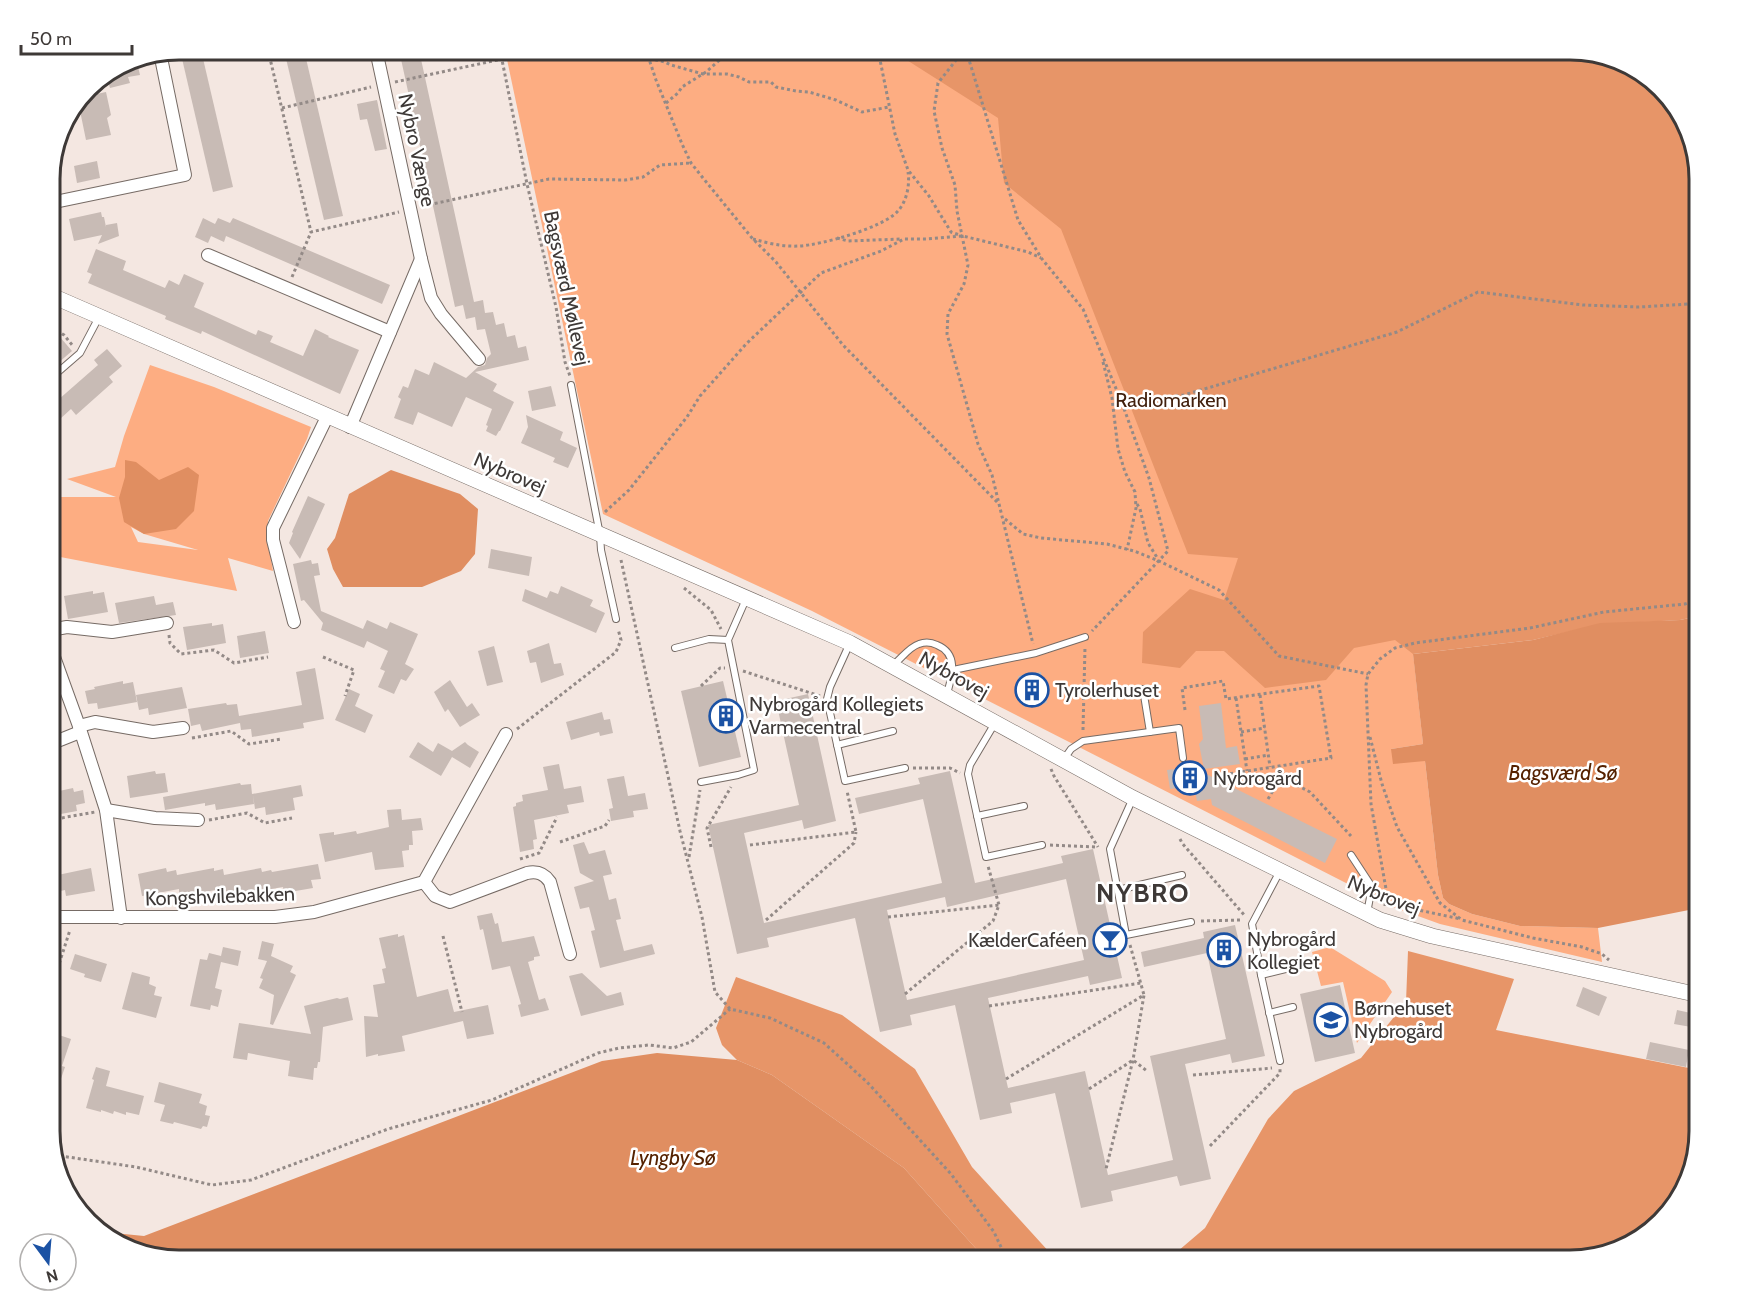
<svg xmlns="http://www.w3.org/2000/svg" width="1749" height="1310" font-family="Cabin,sans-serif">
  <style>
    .green { fill: #fdad82; fill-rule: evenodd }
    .forest { fill: #e79568 }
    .water { fill: #e08e61 }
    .building { fill: #c8bbb5; fill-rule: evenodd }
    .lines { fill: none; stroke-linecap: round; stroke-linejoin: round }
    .service-casing { stroke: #766b65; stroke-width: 8 }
    .minor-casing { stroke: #766b65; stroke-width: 14 }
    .tertiary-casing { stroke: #766b65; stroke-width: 16 }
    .path { stroke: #938a87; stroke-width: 3; stroke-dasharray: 3 3; stroke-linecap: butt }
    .service { stroke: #fff; stroke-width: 6 }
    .minor { stroke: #fff; stroke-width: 12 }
    .tertiary { stroke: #fff; stroke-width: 15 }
    .labels { text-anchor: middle; stroke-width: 5; stroke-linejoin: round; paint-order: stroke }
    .street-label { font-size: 20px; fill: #3e3937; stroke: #fff }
    .park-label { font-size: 20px; fill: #41200d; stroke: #fff }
    .poi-label { font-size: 20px; fill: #3e3937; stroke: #fff; text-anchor: start }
    .water-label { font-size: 21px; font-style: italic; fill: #562200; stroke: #fff }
    .district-label { font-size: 26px; font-weight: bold; letter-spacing: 1.5px; fill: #3e3937; stroke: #fff }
    .rim { fill: none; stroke: #3e3937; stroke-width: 3 }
  </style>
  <rect width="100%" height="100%" fill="#f4e7e1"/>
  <g class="green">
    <path d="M505,50H1570L1649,76L1686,122L1699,179V616L1413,653L1423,744L1391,749L1425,761L1438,875L1443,898L1449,904L1472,914L1520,926L1598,928L1602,962L1440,924L1393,907L812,611L603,514Z"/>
    <path d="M150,365L214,387L311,427L307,439L268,521V540L273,571L228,558L237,591L50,555V497H116L67,479L115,467L124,436ZM131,527L144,534L198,550L138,542Z"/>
    <path d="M1330,947L1385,981L1392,992L1357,1043L1343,982L1321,986L1312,952Z"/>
  </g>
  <g class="forest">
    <path d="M900,50H1570L1649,76L1686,122L1699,179V616L1680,620L1600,624L1533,640L1413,654L1395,640L1354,648L1326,680L1265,688L1224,651H1196L1180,668L1142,663L1143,632L1190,589L1224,600L1238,558L1188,554L1061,229L1004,183L998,118L902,57Z"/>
    <path d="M1408,951L1514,979L1496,1030L1699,1070V1131L1673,1210L1627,1247L1570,1260H1122L1178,1251L1205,1228L1268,1119L1294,1091L1361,1058L1406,1002Z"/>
    <path d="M736,977L842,1015L915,1069L972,1167L1051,1254L1082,1260H984L979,1252L904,1168L772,1075L737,1060L722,1045L716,1028Z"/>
  </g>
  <g class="water">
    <path d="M125,460L136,462L159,480L188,467L199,475L194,511L176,529L144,534L124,522L119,498L125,477Z"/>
    <path d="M391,470L460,494L478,509L475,554L461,571L422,587H343L333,569L327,549L335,538L349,494Z"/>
    <path d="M1699,616V908L1598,928L1520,926L1472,914L1449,904L1443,898L1438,875L1425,761L1393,764L1391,749L1423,744L1413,654L1533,640L1600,623L1680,620Z"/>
    <path d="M657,1053L737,1060L772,1075L904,1168L979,1252L984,1260H179L100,1234L91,1223L104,1232L144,1236L602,1061Z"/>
  </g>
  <g class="building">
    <path d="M180,50H201L233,187L213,192Z"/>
    <path d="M284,50H304L343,216L324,220Z"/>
    <path d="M399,50H419L474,302L483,300L485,313L493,312L496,325L504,323L507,337L515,335L518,348L526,346L529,360L475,372L497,384L493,391L514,402L500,431H499L496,436L486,431L488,426L486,425L492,409L466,397L452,427L418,412L413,425L394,418L401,399L398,397L403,386L408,388L415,369L429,375L434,362L466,378L478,367L485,365L487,358L491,354L485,329L477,330L475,317L466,319L463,305L455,307Z"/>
    <path d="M136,58L140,75L128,77L130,83L110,88L106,74L130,59Z"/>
    <path d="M106,92L111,115L107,118L111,135L86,140L78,101L82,97Z"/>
    <path d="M377,100L387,149L375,151L367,119L360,120L357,104Z"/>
    <path d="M97,161L100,178L77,183L74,166Z"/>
    <path d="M101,212L102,217H104L106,227V225L117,223L119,236L98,244L102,235L74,241L69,219Z"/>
    <path d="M203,218L215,224L218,218L230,223L233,218L390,285L382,304L226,236L224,242L211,236L208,243L195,237Z"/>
    <path d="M96,249L126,261L123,270L165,288L169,280L179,285L184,274L204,283L194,307L256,335L258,330L273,336L270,342L303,356L315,329L329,336L328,337L359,350L340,394L202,331L201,334L165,319L166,316L88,283L92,274L87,272Z"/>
    <path d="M60,337L72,351L50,370V345Z"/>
    <path d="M107,349L122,366L109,377L113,382L76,415L71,409L50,428V407L98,365L94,360Z"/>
    <path d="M551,386L556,406L532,411L528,391Z"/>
    <path d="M526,415L563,432L560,440L577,448L568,468L553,462L555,458L521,443L528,427Z"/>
    <path d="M308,496L325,504L300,559L289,543L293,533L292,532Z"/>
    <path d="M491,549L532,557L529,576L488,568Z"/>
    <path d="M311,560L312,564L318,563L320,575L314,576L321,611L363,629L367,620L387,629L390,622L418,634L405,664L414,669L406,681L401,679L394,694L378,687L385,671L380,669L388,651L367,641L364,648L321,630L323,623L304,600L301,601L293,564Z"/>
    <path d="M561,586L593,600L590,606L605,613L596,633L522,601L525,589L547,598L550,591L558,594Z"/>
    <path d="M93,591V594L104,592L108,612L68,619L64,596Z"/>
    <path d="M154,596L156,605L173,602L176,615L119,623L115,603Z"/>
    <path d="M212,623V626L223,624L226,643L187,650L183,627Z"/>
    <path d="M265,631L269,653L240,658L237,636Z"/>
    <path d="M549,643L554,664L561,663L564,675L541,683L536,662L530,663L527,651Z"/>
    <path d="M494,646L503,682L487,686L478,651Z"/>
    <path d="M315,668L324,719L303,723L304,728L252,737L251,729L241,730L240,723L202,731L200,724L191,726L188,709L226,703L227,705L237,704L239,716L302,705L296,672Z"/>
    <path d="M1041,672L1047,703L1024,707L1018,676Z"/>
    <path d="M450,680L467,707L472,703L480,715L460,727L448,709L445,712L434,692Z"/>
    <path d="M123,681V684L133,682L137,702L98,709L97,703L88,704L85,691L95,689L94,687Z"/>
    <path d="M723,681L741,757L699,767L681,691Z"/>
    <path d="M182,687L187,708L149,715L148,708L139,710L136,695Z"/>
    <path d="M349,689L360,694L355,706L373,715L365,733L335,720Z"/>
    <path d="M808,694L836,821L804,829L802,820L744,833L764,923L942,883L923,799L859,814L855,798L920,784L918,778L950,771L975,883L1063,863L1061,856L1093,849L1122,978L1090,985L1088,976L988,998L1008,1088L1085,1071L1108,1175L1173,1160L1150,1056L1226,1039L1207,953L1144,967L1141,952L1204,938L1203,932L1235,925L1265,1056L1232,1063L1230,1054L1185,1064L1211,1179L1180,1186L1177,1176L1111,1191L1113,1201L1081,1208L1055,1093L1010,1103L1012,1113L980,1120L955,1005L910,1015L912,1025L880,1032L855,918L767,938L769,947L737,954L708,825L799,805L776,701ZM1066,879L1084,960L907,1000L887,910L945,897L947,907Z"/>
    <path d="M1221,703L1226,748L1237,746L1240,764L1204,769L1199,744L1203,739L1199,706Z"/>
    <path d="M602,712L604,720L610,719L613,733L600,736L599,732L571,740L566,722Z"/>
    <path d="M418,742L433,752L438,743L452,751L465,742L468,745L479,752L470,768L452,757L441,776L409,757Z"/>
    <path d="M559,764L564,789L581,786L584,802L567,805L569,813L534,820L537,839L533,840L534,849L520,852L513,807L516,806V803L523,801L522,795L548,790L543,767Z"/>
    <path d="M1192,767L1337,839L1325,863L1212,805L1211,799L1197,801L1194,786L1170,789L1167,770Z"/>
    <path d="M155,771L156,774L165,773L168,792L130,798L127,776Z"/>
    <path d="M624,776L628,796L645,793L648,809L633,811L634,817L611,821L609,809L613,808L607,779Z"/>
    <path d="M240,783L241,785L251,784L252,794L301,785L303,796L293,798L295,810L266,815L265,807L255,809L253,795L254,804L216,810L215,804L205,806V803L165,810L163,797Z"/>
    <path d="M73,788L74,792L83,790L85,803L76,805L77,811L50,816V793Z"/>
    <path d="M401,809L402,820L421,818L423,830L412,831L413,845H409V850L402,851L404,867L375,870L372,852L325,862L319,834L334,832V835L356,831L357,834L389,827L387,810Z"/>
    <path d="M584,842L589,854L605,850L612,874L603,876L609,900L616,898L621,919L616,920L624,951L652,944L655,954L600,968L591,931L595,930L589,907L580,909L574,887L594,881L580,873L573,845Z"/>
    <path d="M318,864L321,879L311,880L313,888L284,893L283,887L237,895L236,891L226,892V888L189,895V892L179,893V889L142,896L138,874L166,868L167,872L176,870L177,875L214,868V871L223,869L224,875L261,868L262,872L271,870L272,872Z"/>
    <path d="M91,868L95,891L66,896L65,890L56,892L53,876Z"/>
    <path d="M492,913L495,924L498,923L502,942L534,936L540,956L534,957V960L528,962L539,1000L545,998L549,1010L521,1017L518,1005L521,1004L510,966L492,970L483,929L480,930L477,916Z"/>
    <path d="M398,934V937L404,935L417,997L448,989L454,1012L488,1005L494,1034L467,1039L463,1021L402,1036L405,1051L378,1056V1054L366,1057L364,1016L378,1017L373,985L385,983L382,969L386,968L379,938Z"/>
    <path d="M262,941L274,944L271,956L293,966L290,972L296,975L273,1025L270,1024L274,995L259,988L263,979L260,978L267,961L258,959Z"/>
    <path d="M223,947L241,951L238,966L221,962L215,988L222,990L218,1007L211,1005L210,1010L190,1006L200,959L207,960L209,953L221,956Z"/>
    <path d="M75,954L107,964L101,982L84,977L85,974L70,969Z"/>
    <path d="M132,972L150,977L149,984L156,987L154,995L162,997L156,1018L122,1009Z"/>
    <path d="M582,973L607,996L621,992L624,1005L581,1016L569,976Z"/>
    <path d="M1340,985L1355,1053L1315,1062L1300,994Z"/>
    <path d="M1583,987L1607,997L1599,1016L1576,1006Z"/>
    <path d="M348,997L353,1020L323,1027L320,1062H318L317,1068H314L313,1080L288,1076L290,1061L248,1053L247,1060L233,1058L239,1023L311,1034L304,1006L337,998L340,999Z"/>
    <path d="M1677,1010L1700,1015L1697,1028L1674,1024Z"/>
    <path d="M50,1032L71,1039L62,1066L65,1067L52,1105H50Z"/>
    <path d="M1650,1042L1689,1050L1686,1067L1646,1059Z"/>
    <path d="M96,1067L110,1071L106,1086L144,1096L139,1115L126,1112V1115L114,1111L113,1114L101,1110V1112L86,1108L94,1080L92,1079Z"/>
    <path d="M159,1082L202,1094L199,1103L207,1106L205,1115L210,1116L207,1127L203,1126L201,1129L174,1122L173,1124L160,1121L165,1105L154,1102Z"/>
  </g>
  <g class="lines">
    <defs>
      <g id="service">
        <path d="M50,379L80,353L99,317"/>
        <path d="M571,385L600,535L601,550L616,619"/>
        <path d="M850,643L830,687L827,699L845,781L905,768"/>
        <path d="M675,648L709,639L728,640"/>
        <path d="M893,665C901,659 909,647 919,644C924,642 931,642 937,645C959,654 952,676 947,694"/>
        <path d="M953,670L1036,653L1085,637"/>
        <path d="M1116,693L1143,689L1150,732"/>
        <path d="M995,723L970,765L968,774L986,857L1042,845"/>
        <path d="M837,745L893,731"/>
        <path d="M1064,759L1071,749L1083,741L1179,728L1183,758"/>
        <path d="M701,782L738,775L754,770L728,640L746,599"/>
        <path d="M1133,798L1110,849L1126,935L1191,922"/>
        <path d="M977,816L1024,806"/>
        <path d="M1351,855L1372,887L1367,913"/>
        <path d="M1280,871L1252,924L1261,975L1280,1061"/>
        <path d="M1118,890L1182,875"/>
        <path d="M1261,975L1302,965"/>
        <path d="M1269,1013L1293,1007"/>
      </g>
      <g id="minor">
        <path d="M376,50L421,259L431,298L441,314L479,359"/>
        <path d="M50,203L185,175L160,53"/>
        <path d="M208,255L390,332"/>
        <path d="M350,427L421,259"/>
        <path d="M294,622L273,540V528L327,417"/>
        <path d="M50,630L67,627L112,632L167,623"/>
        <path d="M50,646L79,726L106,810L121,918"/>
        <path d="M79,726L95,722L153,732L183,728"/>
        <path d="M50,744L80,732"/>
        <path d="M106,810L155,818L198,820"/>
        <path d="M424,882L435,896L450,902L527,873C537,871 544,873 550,882L570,954"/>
        <path d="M50,917H275L314,912L424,882L506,734"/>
      </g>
      <path id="tertiary" d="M50,295L850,643L1133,798L1380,920L1432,936L1699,995"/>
    </defs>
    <use href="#service" class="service-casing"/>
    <use href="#minor" class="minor-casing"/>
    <use href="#tertiary" class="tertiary-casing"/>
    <g class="path">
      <path d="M268,50L311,232L399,212"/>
      <path d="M500,50L527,184L556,307L565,362L570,376"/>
      <path d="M646,50L656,80L682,144L691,163L703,178L752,238L776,262L843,345L999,504"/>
      <path d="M878,50L895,134L908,170L929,196L951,232L962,236"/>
      <path d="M964,50L938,83L934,111L942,148L955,185L957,211L968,265L964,284L948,314L947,334L978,444L992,475L1033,644"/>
      <path d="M966,50L1018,220L1042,259L1083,309L1122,403L1149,478L1168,551L1092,631"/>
      <path d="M395,82L516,56L536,55L574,57L620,52L665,62L671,65L703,74H727L739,77L749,82H771L776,87L796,91L809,92L836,100L862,112L889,107"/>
      <path d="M666,103L678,93L682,87L706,72L731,50"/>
      <path d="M282,108L371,87"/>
      <path d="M423,206L549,179L625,180L643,177L660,165L691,163"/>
      <path d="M837,238L848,241L902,239"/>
      <path d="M753,239C767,243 783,247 799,246C821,245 883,228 898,211C907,201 910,184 908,172"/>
      <path d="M1699,268L1689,304L1695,362L1699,385"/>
      <path d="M292,277L311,232"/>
      <path d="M52,327L64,335L73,346"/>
      <path d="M50,329L59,312"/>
      <path d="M1103,362L1112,398L1118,449L1125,472L1135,492L1136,508L1127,550"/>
      <path d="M1122,403L1184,395L1397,332L1478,292L1583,305L1639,307L1689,304"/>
      <path d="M1137,504L1140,509L1148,543L1158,559"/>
      <path d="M605,512L629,490L687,417L700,396L746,344L821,273L881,251L904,239H926L963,236L1028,252L1041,258"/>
      <path d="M1005,519L1023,534L1041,538L1107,544L1134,551L1159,561L1219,590L1279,656L1368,674"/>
      <path d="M621,560L680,831L702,917L715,992L730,1009L770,1018L824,1043L867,1082L951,1174L994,1232L1007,1260"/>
      <path d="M684,588L711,610L721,629"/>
      <path d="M169,635L170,643L181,654L214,650L234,663L268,657"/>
      <path d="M323,657L354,670L345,696"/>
      <path d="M743,671L820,696"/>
      <path d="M701,686L720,668H725"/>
      <path d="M1260,695L1270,767"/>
      <path d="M1236,698L1247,771"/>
      <path d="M1185,710L1182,688L1223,681L1226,699L1319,686L1331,758L1215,776"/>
      <path d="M517,729L616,652L621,640L618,629"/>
      <path d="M1083,730L1085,647"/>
      <path d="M1241,732L1265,728"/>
      <path d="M1370,737L1382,784L1397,827L1440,903L1462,920L1533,938L1582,947L1602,954L1609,960"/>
      <path d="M192,738L231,731L249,744L282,739"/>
      <path d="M1245,759L1268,755"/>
      <path d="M913,768H950L960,773"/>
      <path d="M1051,769L1054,776L1098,847"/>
      <path d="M1281,777L1310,792L1351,836"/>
      <path d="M1268,799L1281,777L1280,766"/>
      <path d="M50,820L95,812"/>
      <path d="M209,820L247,813L265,823L292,818"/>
      <path d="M1180,839L1182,843L1245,916"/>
      <path d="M560,842L605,826L609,820"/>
      <path d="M750,845L856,832L847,791"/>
      <path d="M1050,845L1097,847"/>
      <path d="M711,847L707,828L731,787"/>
      <path d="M689,857L700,790"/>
      <path d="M520,859L539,853L557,817"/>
      <path d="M1385,903L1461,919"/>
      <path d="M1385,906L1386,889L1371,804L1366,685L1368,674L1380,659L1395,648L1415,643L1530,628L1604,612L1685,604L1699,599"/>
      <path d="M888,917L999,905"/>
      <path d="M766,920L854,843L856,832"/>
      <path d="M1201,921L1242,920"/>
      <path d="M443,936L462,1012"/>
      <path d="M1130,945L1144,995"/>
      <path d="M50,992L70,930"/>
      <path d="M905,994L993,921L999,905L988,866"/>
      <path d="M989,1006L1141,983"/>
      <path d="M1193,1075L1272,1068"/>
      <path d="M1006,1079L1144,995L1133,1060L1106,1169"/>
      <path d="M1089,1089L1133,1060L1147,1071"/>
      <path d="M1210,1146L1280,1073V1069"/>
      <path d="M54,1155L136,1167L212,1185L251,1180L388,1129L492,1100L598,1053L619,1048L649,1045L673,1048L691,1042L730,1009"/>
    </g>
    <use href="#service" class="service"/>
    <use href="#minor" class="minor"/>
    <use href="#tertiary" class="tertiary"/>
  </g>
  <defs>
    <symbol id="building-ring" viewBox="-11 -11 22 22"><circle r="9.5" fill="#fff" stroke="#1b52a4" stroke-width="1.5"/><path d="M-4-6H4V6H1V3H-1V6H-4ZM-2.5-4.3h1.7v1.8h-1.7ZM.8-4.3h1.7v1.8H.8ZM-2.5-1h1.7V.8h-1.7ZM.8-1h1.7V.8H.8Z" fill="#1b52a4"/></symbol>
    <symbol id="bar-ring" viewBox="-11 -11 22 22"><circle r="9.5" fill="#fff" stroke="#1b52a4" stroke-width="1.5"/><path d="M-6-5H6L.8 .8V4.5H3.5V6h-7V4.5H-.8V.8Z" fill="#1b52a4"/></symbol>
    <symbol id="school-ring" viewBox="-11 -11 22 22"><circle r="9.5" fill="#fff" stroke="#1b52a4" stroke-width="1.5"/><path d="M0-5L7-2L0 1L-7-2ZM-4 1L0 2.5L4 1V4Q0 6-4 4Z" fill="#1b52a4"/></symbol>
  </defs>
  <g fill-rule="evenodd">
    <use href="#building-ring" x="1013" y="671" width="38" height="38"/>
    <use href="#building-ring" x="707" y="697" width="38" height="38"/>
    <use href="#building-ring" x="1171" y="759" width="38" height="38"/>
    <use href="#bar-ring" x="1091" y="921" width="38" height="38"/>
    <use href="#building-ring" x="1205" y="931" width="38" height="38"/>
    <use href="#school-ring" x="1312" y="1001" width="38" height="38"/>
  </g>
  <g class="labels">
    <g class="street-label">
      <text transform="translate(417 150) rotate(78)" y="7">Nybro Vænge</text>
      <text transform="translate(567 288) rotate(78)" y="7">Bagsværd Møllevej</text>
      <text transform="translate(510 473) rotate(23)" y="7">Nybrovej</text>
      <text transform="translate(954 675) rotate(29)" y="7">Nybrovej</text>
      <text transform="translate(1384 895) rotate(22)" y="7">Nybrovej</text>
      <text transform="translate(220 896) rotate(-2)" y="7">Kongshvilebakken</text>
    </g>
    <g class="park-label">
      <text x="1171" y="407">Radiomarken</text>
    </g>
    <g class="poi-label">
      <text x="1055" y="697">Tyrolerhuset</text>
      <text x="749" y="711">Nybrogård Kollegiets<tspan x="749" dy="23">Varmecentral</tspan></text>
      <text x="1213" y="785">Nybrogård</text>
      <text x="1247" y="946">Nybrogård<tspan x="1247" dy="23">Kollegiet</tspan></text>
      <text x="1087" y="947" text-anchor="end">KælderCaféen</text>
      <text x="1354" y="1015">Børnehuset<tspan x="1354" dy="23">Nybrogård</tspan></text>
    </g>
    <g class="water-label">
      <text x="1563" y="780">Bagsværd Sø</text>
      <text x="673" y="1165">Lyngby Sø</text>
    </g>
    <g class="district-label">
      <text x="1143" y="902">NYBRO</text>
    </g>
  </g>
  <path d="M0 0H1749V1310H0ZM179 60H1570A119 119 0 0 1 1689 179V1131A119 119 0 0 1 1570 1250H179A119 119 0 0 1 60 1131V179A119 119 0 0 1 179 60Z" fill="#fff" fill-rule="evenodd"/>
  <path class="rim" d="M179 60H1570A119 119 0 0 1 1689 179V1131A119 119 0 0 1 1570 1250H179A119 119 0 0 1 60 1131V179A119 119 0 0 1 179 60Z"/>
  <g transform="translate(48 1262) rotate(164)"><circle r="28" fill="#ffffff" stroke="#b2b0af" stroke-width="1.5"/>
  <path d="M0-4.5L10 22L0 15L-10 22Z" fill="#1b52a4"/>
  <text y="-9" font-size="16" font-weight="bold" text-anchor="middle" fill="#3e3937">N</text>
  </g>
  <path d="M21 45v9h111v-9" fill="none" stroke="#3e3937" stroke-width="3"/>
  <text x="30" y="45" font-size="18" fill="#3e3937" stroke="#ffffff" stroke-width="4.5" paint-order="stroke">50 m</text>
</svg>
